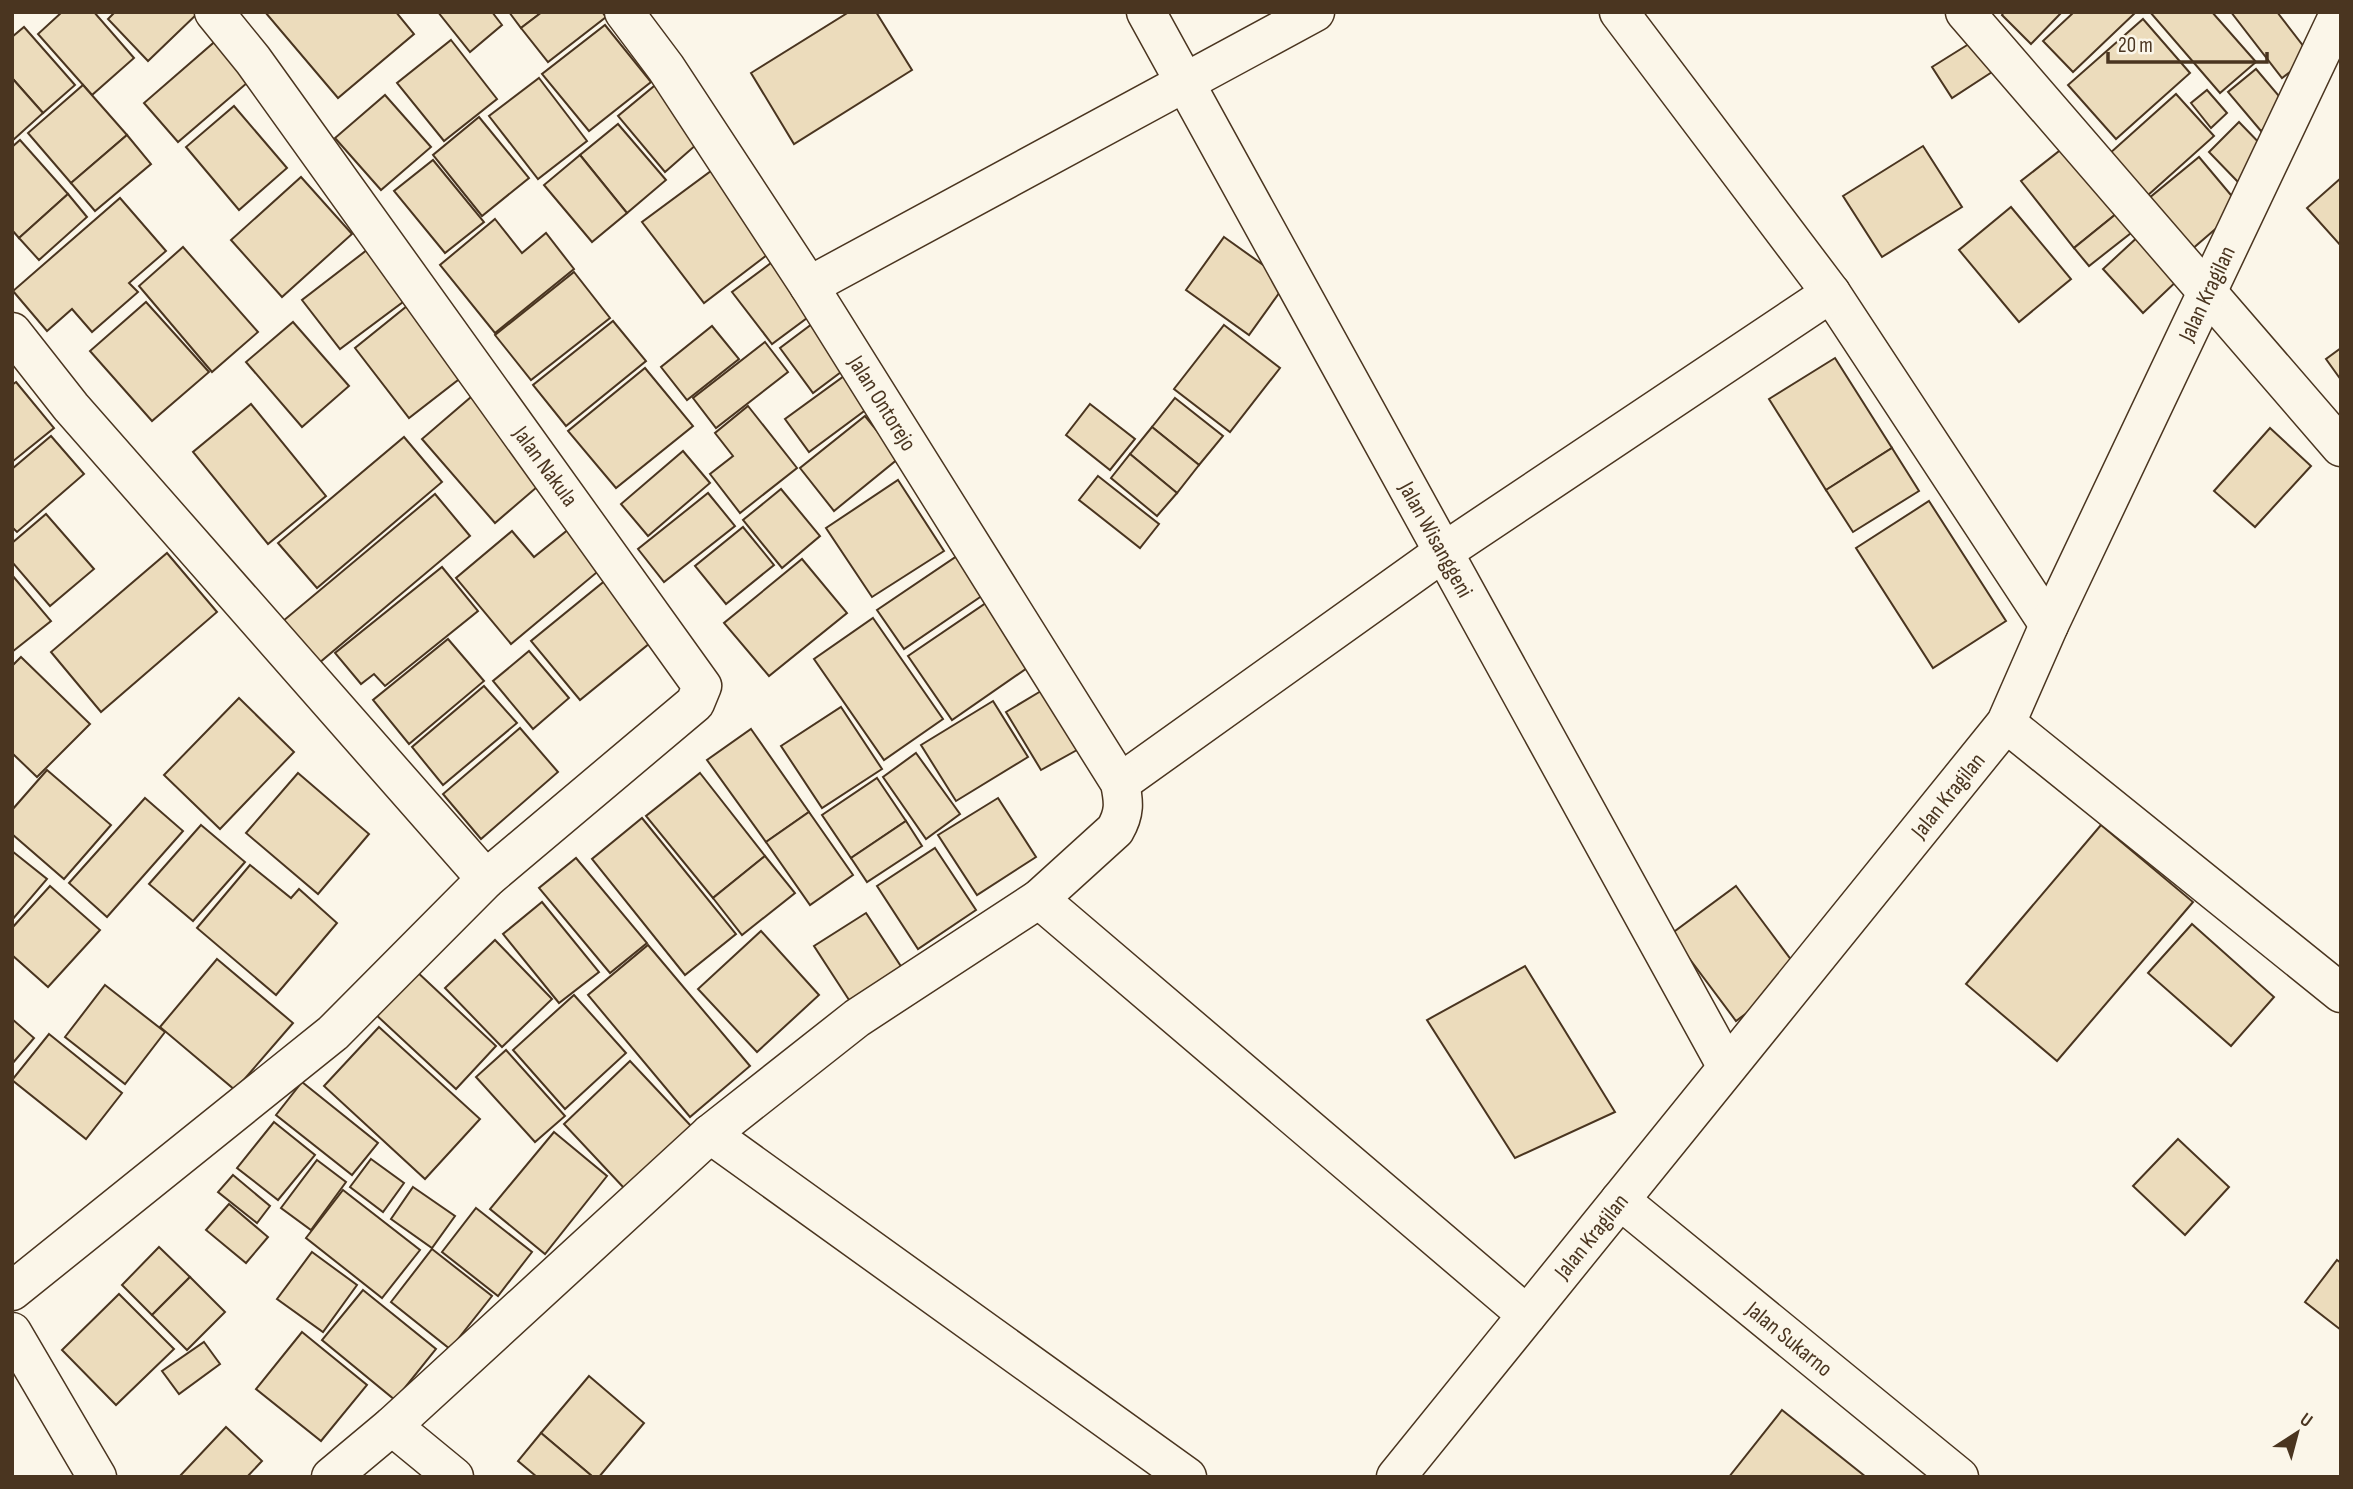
<svg xmlns="http://www.w3.org/2000/svg" width="2353" height="1489" font-family="'Sofia Sans Condensed',sans-serif">
  <style>
    .building { fill: #ecdcbc; stroke: #4a3520; stroke-width: 2 }
    .lines { fill: none; stroke-linecap: round; stroke-linejoin: round }
    .minor-casing { stroke: #4a3520; stroke-width: 41 }
    .minor { stroke: #fbf6e9; stroke-width: 38 }
    .labels { text-anchor: middle; stroke-width: 5; stroke-linejoin: round; paint-order: stroke }
    .street-label { font-size: 23px; fill: #4a3520; stroke: #fbf6e9 }
  </style>
  <rect width="100%" height="100%" fill="#fbf6e9"/>
  <g class="building">
    <path d="M62,12H94L134,58L92,95L38,34Z"/>
    <path d="M115,12H199L148,61L108,19Z"/>
    <path d="M265,12H396L414,34L338,98Z"/>
    <path d="M438,12H492L502,25L470,52Z"/>
    <path d="M509,12H542L521,28Z"/>
    <path d="M542,12H602L606,17L548,62L521,28Z"/>
    <path d="M849,12H876L912,70L794,144L751,73Z"/>
    <path d="M2004,12H2062L2031,44L2002,15Z"/>
    <path d="M2074,12H2136L2073,72L2043,41Z"/>
    <path d="M2150,12H2212L2256,62L2220,93Z"/>
    <path d="M2231,12H2277L2311,56L2282,78Z"/>
    <path d="M2143,19L2190,73L2116,139L2068,85Z"/>
    <path d="M605,25L651,82L589,131L542,74Z"/>
    <path d="M24,27L75,85L43,113L12,78V37Z"/>
    <path d="M219,38L254,77L178,142L144,103Z"/>
    <path d="M451,40L497,99L444,141L397,83Z"/>
    <path d="M1972,42L1992,72L1952,98L1932,67Z"/>
    <path d="M2256,69L2289,108L2261,131L2228,92Z"/>
    <path d="M12,78L43,113L12,141Z"/>
    <path d="M539,78L587,141L538,179L489,116Z"/>
    <path d="M659,82L705,137L665,172L618,116Z"/>
    <path d="M83,85L127,135L71,183L28,133Z"/>
    <path d="M2207,90L2227,113L2211,128L2191,103Z"/>
    <path d="M2176,94L2214,136L2147,196L2109,154Z"/>
    <path d="M385,95L431,147L381,190L335,138Z"/>
    <path d="M234,106L287,168L239,210L186,147Z"/>
    <path d="M479,117L529,178L482,216L433,155Z"/>
    <path d="M2239,122L2269,153L2239,183L2209,152Z"/>
    <path d="M618,124L666,180L627,213L580,155Z"/>
    <path d="M127,135L151,164L95,211L71,183Z"/>
    <path d="M20,140L68,194L19,238L12,230V147Z"/>
    <path d="M1923,146L1962,207L1882,257L1843,196Z"/>
    <path d="M2063,148L2116,214L2074,248L2021,181Z"/>
    <path d="M580,155L627,213L592,242L544,185Z"/>
    <path d="M2199,157L2241,207L2191,250L2148,199Z"/>
    <path d="M433,160L484,222L445,253L394,191Z"/>
    <path d="M711,171L771,252L704,303L642,222Z"/>
    <path d="M301,177L352,234L282,297L231,240Z"/>
    <path d="M2341,178V246L2307,208Z"/>
    <path d="M68,194L87,217L39,260L19,238Z"/>
    <path d="M120,198L166,251L129,283L138,292L92,332L72,309L47,331L13,291Z"/>
    <path d="M2011,207L2071,279L2019,322L1959,250Z"/>
    <path d="M2116,214L2131,233L2089,266L2074,248Z"/>
    <path d="M495,219L522,253L546,233L574,269L495,333L440,265Z"/>
    <path d="M2141,234L2181,277L2143,313L2103,269Z"/>
    <path d="M1224,237L1287,282L1249,335L1186,290Z"/>
    <path d="M376,243L415,293L340,349L302,300Z"/>
    <path d="M183,247L258,332L212,372L139,286Z"/>
    <path d="M771,263L811,315L772,344L732,292Z"/>
    <path d="M574,272L610,318L531,380L495,335Z"/>
    <path d="M146,302L209,372L152,421L90,351Z"/>
    <path d="M412,302L467,373L409,418L355,348Z"/>
    <path d="M820,318L853,363L813,393L780,348Z"/>
    <path d="M613,321L646,361L566,426L533,385Z"/>
    <path d="M293,322L349,386L302,427L246,362Z"/>
    <path d="M1224,325L1280,368L1230,432L1174,389Z"/>
    <path d="M712,326L739,359L687,400L661,367Z"/>
    <path d="M765,342L788,372L716,428L693,398Z"/>
    <path d="M2341,348V380L2326,359Z"/>
    <path d="M1835,358L1892,448L1826,490L1769,399Z"/>
    <path d="M645,368L693,426L616,488L568,431Z"/>
    <path d="M851,371L875,403L809,452L785,419Z"/>
    <path d="M16,382L54,428L12,462V385Z"/>
    <path d="M478,391L551,475L495,523L422,439Z"/>
    <path d="M1175,398L1223,436L1199,465L1152,427Z"/>
    <path d="M251,404L326,496L268,544L193,452Z"/>
    <path d="M1090,404L1135,439L1110,470L1066,435Z"/>
    <path d="M748,406L797,468L740,513L710,474L733,456L715,433Z"/>
    <path d="M865,416L899,458L834,511L800,468Z"/>
    <path d="M1152,427L1199,465L1177,493L1130,454Z"/>
    <path d="M2270,428L2311,466L2255,527L2214,491Z"/>
    <path d="M51,436L84,474L17,532L12,527V469Z"/>
    <path d="M404,437L442,482L317,588L278,543Z"/>
    <path d="M1892,448L1919,491L1853,532L1826,490Z"/>
    <path d="M683,451L710,483L648,536L621,504Z"/>
    <path d="M1130,454L1177,493L1157,516L1111,478Z"/>
    <path d="M1098,476L1159,524L1140,548L1079,500Z"/>
    <path d="M898,480L944,551L872,597L826,528Z"/>
    <path d="M781,489L820,536L782,568L743,520Z"/>
    <path d="M708,493L735,526L664,582L638,549Z"/>
    <path d="M435,494L470,536L319,663L283,621Z"/>
    <path d="M1929,501L2006,621L1933,668L1856,548Z"/>
    <path d="M46,514L94,569L50,606L12,562V543Z"/>
    <path d="M743,527L774,565L726,604L695,566Z"/>
    <path d="M569,529L602,568L511,644L456,578L512,531L534,557Z"/>
    <path d="M167,553L217,612L101,712L51,652Z"/>
    <path d="M960,554L986,593L904,649L877,610Z"/>
    <path d="M802,559L847,613L769,676L724,623Z"/>
    <path d="M442,567L478,611L385,686L374,674L361,684L335,653Z"/>
    <path d="M12,575L51,621L12,652Z"/>
    <path d="M612,575L661,634L580,700L531,641Z"/>
    <path d="M986,603L1030,666L952,720L908,656Z"/>
    <path d="M873,618L943,719L884,760L814,659Z"/>
    <path d="M448,639L484,681L409,744L373,700Z"/>
    <path d="M529,651L569,698L533,729L493,681Z"/>
    <path d="M21,657L90,724L37,777L12,753V666Z"/>
    <path d="M484,686L517,723L443,785L412,747Z"/>
    <path d="M1041,691L1077,750L1041,770L1006,712Z"/>
    <path d="M239,698L294,752L220,829L164,775Z"/>
    <path d="M993,701L1028,757L956,801L921,745Z"/>
    <path d="M841,707L882,769L822,808L781,746Z"/>
    <path d="M520,728L558,772L481,839L443,794Z"/>
    <path d="M751,729L809,812L766,842L707,760Z"/>
    <path d="M916,753L960,814L926,839L883,777Z"/>
    <path d="M47,770L111,825L64,879L12,834V810Z"/>
    <path d="M298,773L369,834L318,894L246,833Z"/>
    <path d="M700,773L765,856L713,898L646,816Z"/>
    <path d="M877,778L906,821L851,858L822,815Z"/>
    <path d="M145,798L183,831L107,917L69,883Z"/>
    <path d="M998,798L1036,857L977,895L938,835Z"/>
    <path d="M809,812L853,875L810,905L766,842Z"/>
    <path d="M642,818L736,934L685,975L592,859Z"/>
    <path d="M906,821L922,846L867,882L851,858Z"/>
    <path d="M201,825L245,862L193,921L149,884Z"/>
    <path d="M2101,825L2193,902L2057,1061L1966,984Z"/>
    <path d="M935,848L976,910L918,949L877,886Z"/>
    <path d="M12,851L47,879L12,920Z"/>
    <path d="M765,856L795,893L742,935L713,898Z"/>
    <path d="M576,858L647,943L610,973L539,888Z"/>
    <path d="M250,865L291,898L299,889L337,923L276,995L197,928Z"/>
    <path d="M50,886L100,930L48,987L12,955V928Z"/>
    <path d="M1736,886L1801,973L1736,1021L1671,934Z"/>
    <path d="M542,902L599,972L559,1003L503,934Z"/>
    <path d="M866,913L904,971L851,1003L814,946Z"/>
    <path d="M2192,924L2274,997L2231,1046L2148,973Z"/>
    <path d="M761,931L819,995L757,1052L698,989Z"/>
    <path d="M495,940L552,999L502,1047L445,988Z"/>
    <path d="M648,945L750,1066L690,1117L588,995Z"/>
    <path d="M217,959L293,1023L235,1090L160,1027Z"/>
    <path d="M1525,966L1615,1112L1515,1158L1427,1020Z"/>
    <path d="M414,969L496,1046L456,1089L373,1012Z"/>
    <path d="M105,985L165,1032L125,1084L65,1037Z"/>
    <path d="M574,995L626,1053L565,1109L513,1050Z"/>
    <path d="M12,1019L34,1038L12,1064Z"/>
    <path d="M379,1027L480,1119L425,1179L324,1086Z"/>
    <path d="M49,1034L122,1093L86,1139L12,1080Z"/>
    <path d="M506,1050L565,1116L535,1142L476,1077Z"/>
    <path d="M630,1061L691,1126L624,1188L564,1124Z"/>
    <path d="M302,1082L378,1143L352,1175L276,1115Z"/>
    <path d="M274,1122L315,1155L278,1200L237,1168Z"/>
    <path d="M554,1132L607,1176L545,1254L490,1209Z"/>
    <path d="M2178,1139L2229,1187L2185,1235L2133,1186Z"/>
    <path d="M371,1159L404,1183L383,1212L350,1187Z"/>
    <path d="M317,1160L346,1182L311,1230L281,1208Z"/>
    <path d="M233,1175L270,1206L257,1223L218,1192Z"/>
    <path d="M413,1187L455,1216L432,1248L391,1219Z"/>
    <path d="M343,1190L420,1250L382,1298L306,1238Z"/>
    <path d="M229,1204L268,1237L246,1263L206,1230Z"/>
    <path d="M476,1208L532,1252L498,1296L442,1252Z"/>
    <path d="M159,1247L190,1277L152,1315L122,1285Z"/>
    <path d="M432,1249L492,1296L450,1349L391,1302Z"/>
    <path d="M312,1252L357,1285L323,1332L277,1299Z"/>
    <path d="M2337,1260L2341,1263V1330L2305,1302Z"/>
    <path d="M190,1277L225,1312L187,1350L152,1315Z"/>
    <path d="M363,1290L436,1349L395,1400L322,1340Z"/>
    <path d="M119,1294L174,1349L116,1405L62,1350Z"/>
    <path d="M302,1332L367,1385L321,1441L256,1389Z"/>
    <path d="M204,1342L220,1364L179,1394L162,1371Z"/>
    <path d="M589,1376L644,1423L599,1477H593L541,1433Z"/>
    <path d="M1782,1410L1866,1477H1729Z"/>
    <path d="M226,1427L262,1461L247,1477H179Z"/>
    <path d="M541,1433L593,1477H537L518,1461Z"/>
  </g>
  <g class="lines">
    <defs>
      <g id="minor">
        <path id="s1" d="M1146,12L1727,1067"/>
        <path d="M1619,12L1831,293L2049,625"/>
        <path d="M1965,12L2341,447"/>
        <path d="M809,286L1315,12"/>
        <path d="M12,332L71,407L486,879"/>
        <path d="M2006,723L2341,993"/>
        <path d="M1120,783L1442,553L1831,293"/>
        <path d="M1039,899L1527,1315"/>
        <path d="M710,1134L1187,1477"/>
        <path id="s2" d="M1620,1200L1959,1477"/>
        <path d="M12,1291L333,1033L486,879L695,703L702,686L253,60L214,12"/>
        <path d="M12,1332L97,1477"/>
        <path d="M392,1426L454,1477"/>
        <path d="M331,1477L392,1426L710,1134L857,1018L1039,899L1115,830C1125,813 1124,802 1120,783L809,286L666,68L624,12"/>
        <path id="s3" d="M1396,1477L2006,723L2049,625L2340,12"/>
      </g>
    </defs>
    <use href="#minor" class="minor-casing"/>
    <use href="#minor" class="minor"/>
  </g>
  <g class="labels">
    <g class="street-label">
      <text dy="8" stroke="none"><textPath href="#s3" startOffset="1444">Jalan Kragilan</textPath></text>
      <text transform="translate(883 403) rotate(58)" y="8">Jalan Ontorejo</text>
      <text transform="translate(546 466) rotate(54)" y="8">Jalan Nakula</text>
      <text dy="8" stroke="none"><textPath href="#s1" startOffset="602">Jalan Wisanggeni</textPath></text>
      <text dy="8" stroke="none"><textPath href="#s3" startOffset="877">Jalan Kragilan</textPath></text>
      <text dy="8" stroke="none"><textPath href="#s3" startOffset="310">Jalan Kragilan</textPath></text>
      <text dy="8" stroke="none"><textPath href="#s2" startOffset="219">Jalan Sukarno</textPath></text>
    </g>
  </g>
  <rect width="2353" height="1489" fill="none" stroke="#4a3520" stroke-width="28"/>
  <g transform="translate(2297 1433) rotate(36)" stroke="#fbf6e9" stroke-width="5" paint-order="stroke">
  <path d="M0-5L12 26L0 18L-12 26Z" fill="#4a3520"/>
  <text y="-10" font-size="19" font-weight="bold" text-anchor="middle" fill="#4a3520">U</text>
  </g>
  <path d="M2108 52v10h159v-10" fill="none" stroke="#4a3520" stroke-width="3.5"/>
  <text x="2118" y="52" font-size="21" fill="#4a3520" stroke="#fbf6e9" stroke-width="5" paint-order="stroke">20 m</text>
</svg>
